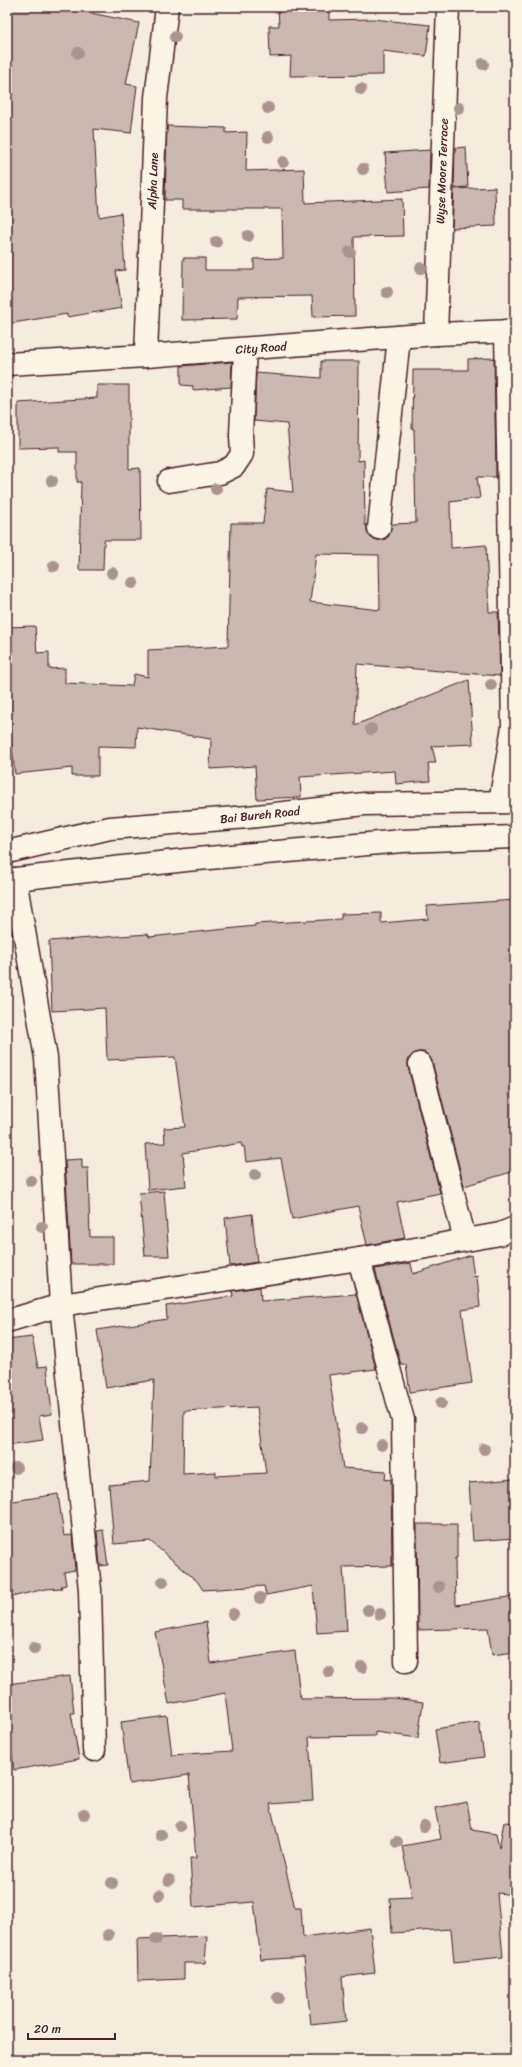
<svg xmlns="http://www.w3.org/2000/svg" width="522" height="2067" font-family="Sriracha,sans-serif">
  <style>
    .building { fill: #cab9b1; stroke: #4a1f2b; fill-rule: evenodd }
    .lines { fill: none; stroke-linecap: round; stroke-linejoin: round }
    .minor-casing { stroke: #4a1f2b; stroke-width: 25 }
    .major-casing { stroke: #4a1f2b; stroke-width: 25 }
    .highway-casing { stroke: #4a1f2b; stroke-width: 25 }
    .minor { stroke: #fcf5e5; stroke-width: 22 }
    .major { stroke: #fcf5e5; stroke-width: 22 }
    .highway { stroke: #fcf5e5; stroke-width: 22 }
    .tree { fill: #ab9390 }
    .labels { text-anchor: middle; stroke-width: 3.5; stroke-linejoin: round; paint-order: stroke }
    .street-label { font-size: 12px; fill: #4a1f2b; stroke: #fcf5e5 }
  </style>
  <rect width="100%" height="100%" fill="#f5ecde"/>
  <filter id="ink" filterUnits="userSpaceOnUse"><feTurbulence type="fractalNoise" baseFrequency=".025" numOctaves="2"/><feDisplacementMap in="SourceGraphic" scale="8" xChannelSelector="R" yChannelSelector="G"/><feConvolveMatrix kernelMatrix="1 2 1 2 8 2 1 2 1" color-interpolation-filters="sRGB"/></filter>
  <g filter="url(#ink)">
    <g class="building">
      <path d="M7,7H62L139,23L126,84L137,86L131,133L94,129L99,217L121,213L125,270L116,271L122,308L67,317V314L7,324Z"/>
      <path d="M278,7H329V20L373,19L430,25L426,56L383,51V75L290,76L291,56L270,57L269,26H279Z"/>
      <path d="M167,126L226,128V133L247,132L246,171L304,169L305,203L402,199L403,236L354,237L355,316L313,317L312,296L238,297L237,319L182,320L183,258H205V270H254V259L283,258L282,209H182V200H165Z"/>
      <path d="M466,147L468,187L454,188L455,148Z"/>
      <path d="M430,150L429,189L388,192L385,153Z"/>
      <path d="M495,187L496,226L452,228L454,189Z"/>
      <path d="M494,358L496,477H477L480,498L450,502L451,548L486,545L489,612H498L500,676L357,664L355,725L469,680L473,744L432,746L436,763H428L430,781L396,784L395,771L300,777L301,797L257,799L255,766L210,769L211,739L137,727L136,747L98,746V776H72V768L15,774L7,705V627L35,626L37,653L49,652V669L65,668V683L132,686L134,674L148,677V650L228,646L231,523H263L267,489L293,492L287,424L254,421L256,373L321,378V361H359L358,461L364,460L365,525H367V533L371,538L378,540H384L389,536L392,524L416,523L414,429H412L413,370H468V359ZM316,554L379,555L380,610L310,602Z"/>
      <path d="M232,362L231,387L193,390V386L181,385V366Z"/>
      <path d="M97,385H129V469L140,468L141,540H104L103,570H79L81,482H77V452H59V447L18,448V403L97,398Z"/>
      <path d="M515,900V1171L464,1186L432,1061L429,1056L424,1052H417L412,1055L408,1060V1067L440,1193L397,1202L405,1238L367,1245L358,1206L292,1219L281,1158L246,1162L244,1146L242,1147L241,1143L183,1153L186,1186L148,1190L145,1144L165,1143L164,1128L185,1127L175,1057L107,1060L105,1008L52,1011L49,941L148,934L149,937L255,926V924L341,919V914L381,913V923L428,919L427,906Z"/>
      <path d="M82,1159V1168H88L90,1237H113V1264H71L65,1160Z"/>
      <path d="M164,1191L169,1256H145L139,1193Z"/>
      <path d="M252,1214L257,1262L230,1266L225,1218Z"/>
      <path d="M471,1255L474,1277L477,1276L480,1307L462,1310L472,1383L410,1392L406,1365H401L375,1269L411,1263L413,1274Z"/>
      <path d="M260,1287L261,1301L356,1294L376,1369L329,1375L343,1468L386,1471L385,1480L391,1479L392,1566L343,1567L347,1631L317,1633L313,1586L266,1595L264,1586L203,1590L197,1581L150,1541L114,1544L109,1485L150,1481L154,1380L106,1388L97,1330L167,1319L166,1306L233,1296L232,1291ZM257,1407L266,1473L216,1476V1472L183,1474L184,1411Z"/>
      <path d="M32,1337L38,1367L47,1366L52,1414L39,1416L43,1440L7,1445V1340Z"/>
      <path d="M515,1479V1538L473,1541L469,1483Z"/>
      <path d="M58,1494L64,1536L72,1535L75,1570L64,1572L66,1585L61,1586L62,1588L45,1589L7,1598V1502Z"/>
      <path d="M417,1524H457V1558H455L456,1605L515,1596V1652L492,1655L488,1628L418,1630Z"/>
      <path d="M103,1530L108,1565L100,1566L97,1531Z"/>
      <path d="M206,1622L211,1663L295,1651L300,1699L394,1698L423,1702L418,1738L375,1732V1736L309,1737L313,1801L270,1804L295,1908H301L303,1937L370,1928L375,1973L342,1977L346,2021L311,2025L304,1957L261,1960L254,1902L193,1907L190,1858H196L189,1775L129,1784L121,1722L167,1716L172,1755L232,1751L225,1693L169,1704L155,1632Z"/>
      <path d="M70,1676L74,1713H71L79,1759L14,1770L7,1713V1684Z"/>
      <path d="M479,1722L484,1757L440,1763L435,1729Z"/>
      <path d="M467,1802L472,1830L496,1834L499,1848L504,1822L515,1823V1895L497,1893L503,1957L454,1962L451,1929L392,1933L390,1898L412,1897L402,1846L441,1839L435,1808Z"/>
      <path d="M207,1936L205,1963H184V1979L138,1981L137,1939Z"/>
    </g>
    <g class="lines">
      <defs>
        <g id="minor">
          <path d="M436,334L448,7"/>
          <path d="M146,356L156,98L167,7"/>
          <path d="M169,481L220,473L234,466L242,454L241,435L245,349"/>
          <path d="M379,528L399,337"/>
          <path d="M500,802L513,727L506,331"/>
          <path d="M15,879L46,1058L61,1305L90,1590L94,1750"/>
          <path d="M420,1064L465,1240"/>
          <path d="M359,1259L403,1420L406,1661"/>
          <path d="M7,1321L61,1305L359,1259L500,1234L515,1228"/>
        </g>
        <path id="major" d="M7,364L146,356L436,334L515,331"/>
        <g id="highway">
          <path d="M7,852L110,828L248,817L364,804L515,802"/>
          <path d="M7,880L186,860L402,841L515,837"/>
        </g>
      </defs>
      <use href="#minor" class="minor-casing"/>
      <use href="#major" class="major-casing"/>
      <use href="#highway" class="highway-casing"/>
      <use href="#minor" class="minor"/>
      <use href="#major" class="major"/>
      <use href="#highway" class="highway"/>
    </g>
    <g class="tree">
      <circle cx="175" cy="37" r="6"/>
      <circle cx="78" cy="53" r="6"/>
      <circle cx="483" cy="64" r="6"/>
      <circle cx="361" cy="89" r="6"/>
      <circle cx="268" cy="108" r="6"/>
      <circle cx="459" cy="108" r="6"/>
      <circle cx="268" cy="137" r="6"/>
      <circle cx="283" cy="162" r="6"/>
      <circle cx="363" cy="169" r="6"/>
      <circle cx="248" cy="236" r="6"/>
      <circle cx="216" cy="242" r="6"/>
      <circle cx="350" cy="252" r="6"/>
      <circle cx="421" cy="268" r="6"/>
      <circle cx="387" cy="292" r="6"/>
      <circle cx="52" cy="481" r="6"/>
      <circle cx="216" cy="489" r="6"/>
      <circle cx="54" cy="566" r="6"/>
      <circle cx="112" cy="573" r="6"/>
      <circle cx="133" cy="583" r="6"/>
      <circle cx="491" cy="685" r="6"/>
      <circle cx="371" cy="729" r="6"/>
      <circle cx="255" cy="1175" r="6"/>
      <circle cx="31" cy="1181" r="6"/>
      <circle cx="42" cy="1227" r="6"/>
      <circle cx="441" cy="1403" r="6"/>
      <circle cx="362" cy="1428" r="6"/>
      <circle cx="382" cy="1445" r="6"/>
      <circle cx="484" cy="1449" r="6"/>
      <circle cx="16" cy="1468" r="6"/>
      <circle cx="163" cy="1582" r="6"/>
      <circle cx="439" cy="1587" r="6"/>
      <circle cx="260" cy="1598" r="6"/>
      <circle cx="368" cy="1610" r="6"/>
      <circle cx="233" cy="1614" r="6"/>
      <circle cx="380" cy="1614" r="6"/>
      <circle cx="34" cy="1648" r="6"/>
      <circle cx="362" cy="1667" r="6"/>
      <circle cx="329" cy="1672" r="6"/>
      <circle cx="84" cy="1814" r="6"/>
      <circle cx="180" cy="1826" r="6"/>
      <circle cx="424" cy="1826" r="6"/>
      <circle cx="161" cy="1835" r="6"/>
      <circle cx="397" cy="1842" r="6"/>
      <circle cx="169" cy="1880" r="6"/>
      <circle cx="112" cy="1883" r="6"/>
      <circle cx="159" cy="1895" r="6"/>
      <circle cx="108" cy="1935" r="6"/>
      <circle cx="156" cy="1939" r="6"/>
      <circle cx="278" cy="1998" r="6"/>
    </g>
  </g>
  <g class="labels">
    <g class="street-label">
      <text transform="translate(442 171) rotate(-88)" y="4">Wyse Moore Terrace</text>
      <text transform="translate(153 181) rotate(-88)" y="4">Alpha Lane</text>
      <text transform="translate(261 348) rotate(-4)" y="4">City Road</text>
      <text transform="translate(260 815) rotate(-6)" y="4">Bai Bureh Road</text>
    </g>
  </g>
  <rect width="522" height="2067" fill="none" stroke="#fcf5e5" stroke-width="24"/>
  <rect x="12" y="12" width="498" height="2043" fill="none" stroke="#4a1f2b" stroke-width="1.5" filter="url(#ink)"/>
  <path d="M28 2033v6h87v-6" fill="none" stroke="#4a1f2b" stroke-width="2"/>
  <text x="34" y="2033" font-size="12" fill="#4a1f2b" stroke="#fcf5e5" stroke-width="3" paint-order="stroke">20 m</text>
</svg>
